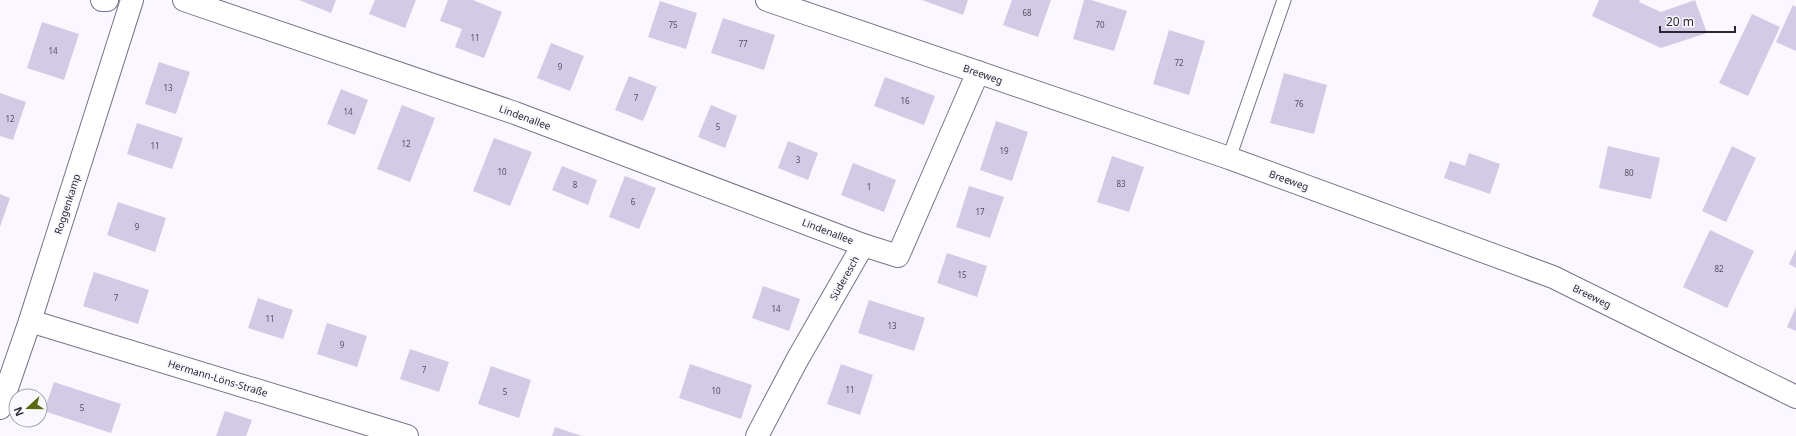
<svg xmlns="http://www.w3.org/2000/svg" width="1796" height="436" font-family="'Noto Sans',sans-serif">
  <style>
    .building { fill: #d3cae6 }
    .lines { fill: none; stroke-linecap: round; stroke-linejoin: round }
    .service-casing { stroke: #7a728b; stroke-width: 15 }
    .minor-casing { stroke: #7a728b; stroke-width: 24 }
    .service { stroke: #fff; stroke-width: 13 }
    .minor { stroke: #fff; stroke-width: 22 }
    .labels { text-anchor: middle; stroke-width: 4; stroke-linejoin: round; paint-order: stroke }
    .number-label { font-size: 8px; fill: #555060 }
    .street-label { font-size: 10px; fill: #2b2833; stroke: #faf8fe }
  </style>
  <rect width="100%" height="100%" fill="#faf8fe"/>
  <g class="building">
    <path d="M299,0H336L331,13Z"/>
    <path d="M375,0H416L405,28L369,14Z"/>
    <path d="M448,0H473L502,12L484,58L455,47L462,29L440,21Z"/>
    <path d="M922,0H968L963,15Z"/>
    <path d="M1012,0H1051L1038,37L1003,25Z"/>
    <path d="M1084,0H1091L1127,11L1114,51L1073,39Z"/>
    <path d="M1599,0H1640L1639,2L1661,12L1695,0L1707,33L1661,48L1592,16Z"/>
    <path d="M660,1L697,13L686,49L648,37Z"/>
    <path d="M1793,5L1796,7V51L1776,42Z"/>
    <path d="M1752,14L1780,27L1748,96L1719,83Z"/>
    <path d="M723,18L775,35L764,70L711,53Z"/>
    <path d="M42,22L79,34L64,80L27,68Z"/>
    <path d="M1169,30L1205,41L1189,95L1153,84Z"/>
    <path d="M551,43L584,56L570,91L537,78Z"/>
    <path d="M159,62L190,72L176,114L145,104Z"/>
    <path d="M1284,73L1327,85L1314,134L1270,123Z"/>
    <path d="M629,76L657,87L643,121L615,110Z"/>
    <path d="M885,77L935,96L924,125L874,106Z"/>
    <path d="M341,89L368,100L355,135L327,124Z"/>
    <path d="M0,93L26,102L13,140L0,136Z"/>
    <path d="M402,105L435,118L410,182L377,169Z"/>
    <path d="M711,105L737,116L725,148L698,137Z"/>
    <path d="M996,121L1028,132L1012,181L980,170Z"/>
    <path d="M137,123L183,138L172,169L127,154Z"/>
    <path d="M494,138L532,152L510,206L473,191Z"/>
    <path d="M788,141L818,153L808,180L778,168Z"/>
    <path d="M1608,146L1660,158L1651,199L1599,188Z"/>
    <path d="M1732,146L1756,158L1726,222L1702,211Z"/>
    <path d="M1469,153L1500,164L1490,194L1444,178L1450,161L1465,166Z"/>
    <path d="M1112,156L1144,167L1129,212L1097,202Z"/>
    <path d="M853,163L896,180L884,212L841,195Z"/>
    <path d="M562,166L597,180L588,205L552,190Z"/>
    <path d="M625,176L656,188L639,229L609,217Z"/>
    <path d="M969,186L1004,197L990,238L956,227Z"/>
    <path d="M0,194L10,198L0,227Z"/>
    <path d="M118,202L166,218L155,252L107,235Z"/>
    <path d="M1710,230L1754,251L1727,308L1683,287Z"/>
    <path d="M1796,249V268L1789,264Z"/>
    <path d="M947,253L987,266L977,297L937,283Z"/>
    <path d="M94,272L149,290L138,324L83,306Z"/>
    <path d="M763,286L800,299L789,331L752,318Z"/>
    <path d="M258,298L293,310L283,339L248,328Z"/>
    <path d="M869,300L925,318L914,351L858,333Z"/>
    <path d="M1796,307V331L1787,327Z"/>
    <path d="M327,323L367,336L357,367L317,354Z"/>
    <path d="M410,349L449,362L439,392L400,379Z"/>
    <path d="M690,364L752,385L741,419L679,398Z"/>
    <path d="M841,364L873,375L860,415L827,404Z"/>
    <path d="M491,366L531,380L519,418L478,404Z"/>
    <path d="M54,382L121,404L111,433L44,411Z"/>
    <path d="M225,411L252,420L246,436H216Z"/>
    <path d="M555,427L582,436H552Z"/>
  </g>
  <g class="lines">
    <defs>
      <path id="service" d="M1229,158L1284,0"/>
      <g id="minor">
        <path d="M102,0H107"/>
        <path d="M184,0L515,113L863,245"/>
        <path d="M767,0L1229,158L1553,277L1796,397"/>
        <path d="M30,321L407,436"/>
        <path d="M0,408L30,321L132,0"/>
        <path d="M757,436L797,360L863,245L898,256L978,72"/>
      </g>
    </defs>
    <use href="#service" class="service-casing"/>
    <use href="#minor" class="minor-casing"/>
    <use href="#service" class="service"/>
    <use href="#minor" class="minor"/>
  </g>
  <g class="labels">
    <g class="number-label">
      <text x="1027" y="16">68</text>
      <text x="673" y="28">75</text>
      <text x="1100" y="28">70</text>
      <text x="475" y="41">11</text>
      <text x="743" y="47">77</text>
      <text x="53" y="54">14</text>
      <text x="1179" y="66">72</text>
      <text x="560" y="70">9</text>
      <text x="168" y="91">13</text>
      <text x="636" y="101">7</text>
      <text x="905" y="104">16</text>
      <text x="1299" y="107">76</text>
      <text x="348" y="115">14</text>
      <text x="10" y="122">12</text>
      <text x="718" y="130">5</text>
      <text x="406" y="147">12</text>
      <text x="155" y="149">11</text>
      <text x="1004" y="154">19</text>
      <text x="798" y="163">3</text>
      <text x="502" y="175">10</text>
      <text x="1629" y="176">80</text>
      <text x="1121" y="187">83</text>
      <text x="575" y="188">8</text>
      <text x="869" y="190">1</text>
      <text x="633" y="205">6</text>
      <text x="980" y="215">17</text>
      <text x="137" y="230">9</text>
      <text x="1719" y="272">82</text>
      <text x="962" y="278">15</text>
      <text x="116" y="301">7</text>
      <text x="776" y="312">14</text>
      <text x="270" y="322">11</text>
      <text x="892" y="329">13</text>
      <text x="342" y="348">9</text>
      <text x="424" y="373">7</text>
      <text x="850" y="393">11</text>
      <text x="716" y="394">10</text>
      <text x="505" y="395">5</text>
      <text x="82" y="411">5</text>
    </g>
    <g class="street-label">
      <text transform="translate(983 74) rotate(19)" y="4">Breeweg</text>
      <text transform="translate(525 117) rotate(20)" y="4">Lindenallee</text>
      <text transform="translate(1289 180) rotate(20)" y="4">Breeweg</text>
      <text transform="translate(67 204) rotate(-72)" y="4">Roggenkamp</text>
      <text transform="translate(828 231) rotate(21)" y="4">Lindenallee</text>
      <text transform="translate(844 278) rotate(-61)" y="4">Süderesch</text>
      <text transform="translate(1592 296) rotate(26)" y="4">Breeweg</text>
      <text transform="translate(218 378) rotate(17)" y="4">Hermann-Löns-Straße</text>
    </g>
  </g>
  <g transform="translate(28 408) rotate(249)"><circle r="19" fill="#faf8fe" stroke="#a7a5ad"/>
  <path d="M0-3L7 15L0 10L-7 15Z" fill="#5a6912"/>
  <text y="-6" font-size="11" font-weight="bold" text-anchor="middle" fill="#2b2833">N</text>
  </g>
  <path d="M1660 26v6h75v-6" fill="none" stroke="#2b2833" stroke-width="2"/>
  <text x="1666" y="26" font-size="12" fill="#2b2833" stroke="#faf8fe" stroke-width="3" paint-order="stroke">20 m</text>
</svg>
